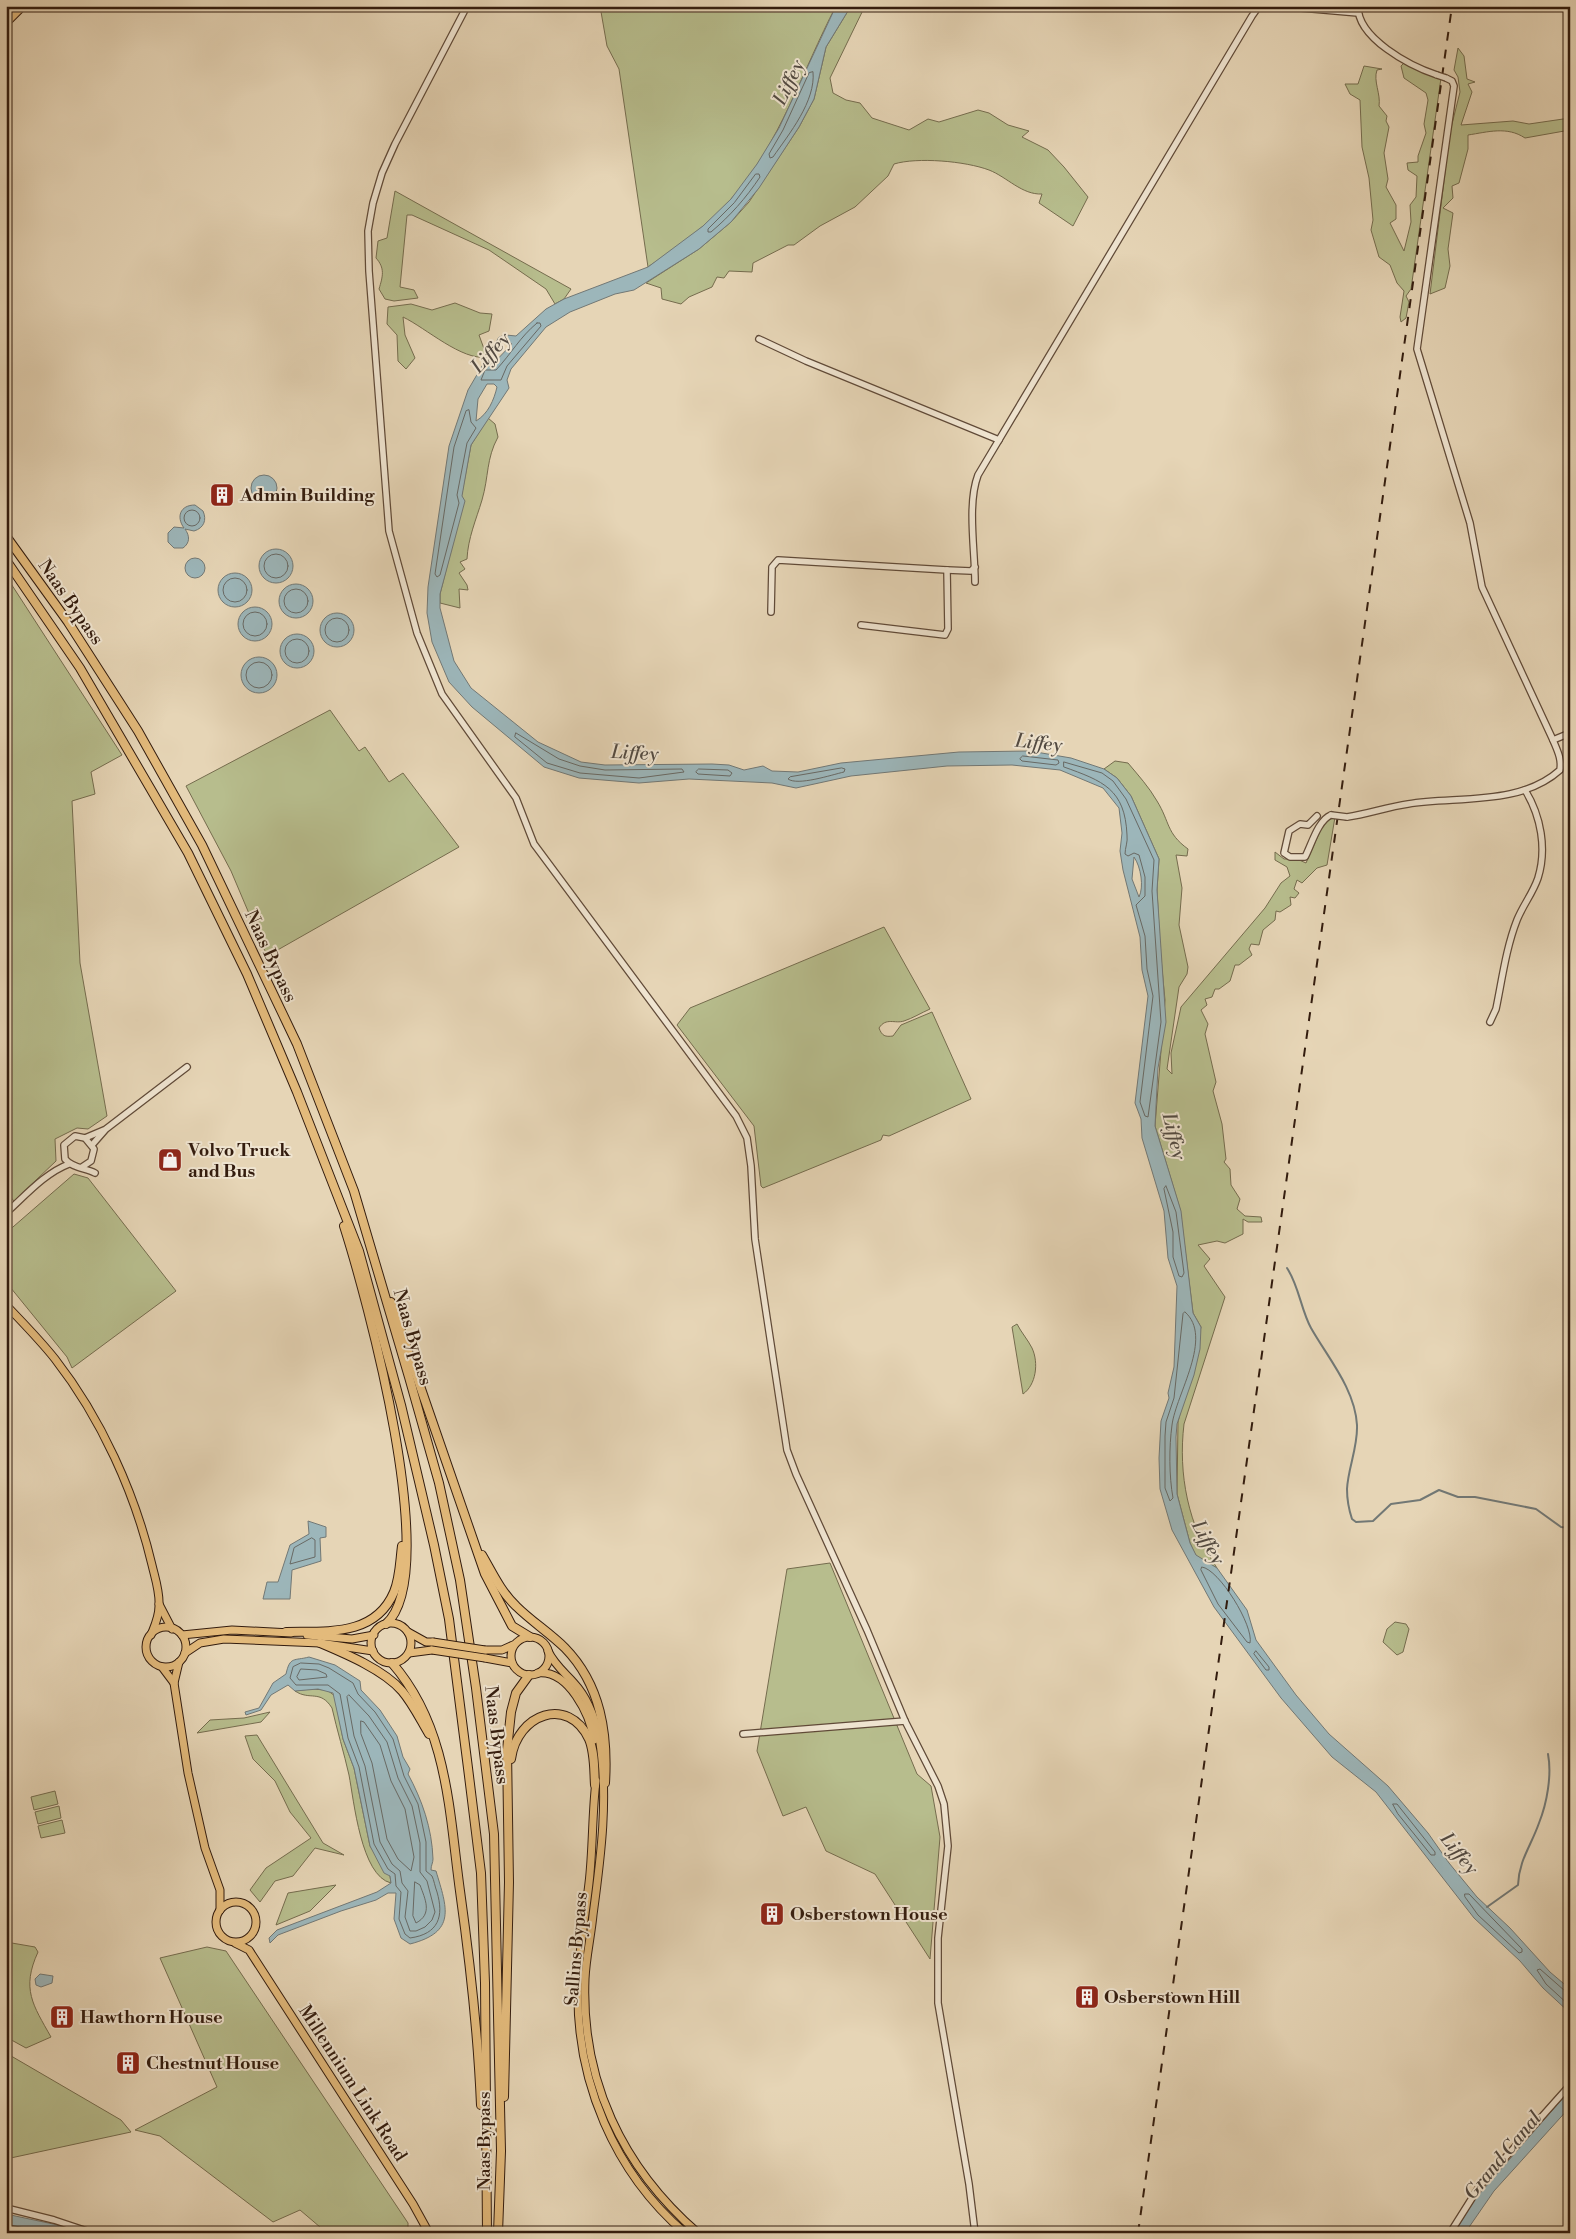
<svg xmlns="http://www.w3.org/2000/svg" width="1576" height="2239" font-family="'Libre Bodoni',serif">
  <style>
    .green { fill: #b7bd8d; stroke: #756c4e }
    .water { fill: #9cb6ba; stroke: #727875; fill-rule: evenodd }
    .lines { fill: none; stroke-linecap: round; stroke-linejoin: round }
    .shore { stroke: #686964; stroke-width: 1 }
    .stream { stroke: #727875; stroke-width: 2 }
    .minor-casing { stroke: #604a38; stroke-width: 8 }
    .major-casing { stroke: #331c0e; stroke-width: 9 }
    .highway-casing { stroke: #331c0e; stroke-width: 10 }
    .minor { stroke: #efe4d0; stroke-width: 5.5 }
    .major { stroke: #e3ba7b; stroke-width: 7 }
    .highway { stroke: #e3ba7b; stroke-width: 8 }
    .rail { stroke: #331c0e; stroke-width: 2; stroke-dasharray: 9 9; stroke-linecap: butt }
    .minor-bridge-casing { stroke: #604a38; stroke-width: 8; stroke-linecap: butt }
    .major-bridge-casing { stroke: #331c0e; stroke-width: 9; stroke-linecap: butt }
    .minor-bridge { stroke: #efe4d0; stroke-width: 5.5 }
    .major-bridge { stroke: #e3ba7b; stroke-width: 7 }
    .labels { text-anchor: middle; stroke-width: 4; stroke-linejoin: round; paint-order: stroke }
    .poi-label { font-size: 18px; font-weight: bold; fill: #331c0e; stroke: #efe4d0; text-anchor: start }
    .street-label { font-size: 18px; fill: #331c0e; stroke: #efe4d0 }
    .water-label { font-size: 19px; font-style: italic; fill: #524a42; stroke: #efe4d0 }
  </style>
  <rect width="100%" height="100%" fill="#e6d5b6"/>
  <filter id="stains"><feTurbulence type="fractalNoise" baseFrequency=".004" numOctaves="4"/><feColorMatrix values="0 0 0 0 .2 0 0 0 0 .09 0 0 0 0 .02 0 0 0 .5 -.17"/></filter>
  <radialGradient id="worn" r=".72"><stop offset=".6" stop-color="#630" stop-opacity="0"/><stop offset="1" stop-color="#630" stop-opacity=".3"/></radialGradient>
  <g class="green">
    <path d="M600,6H836C802,71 780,144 731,199C707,226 677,247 648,267L619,69L607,46Z"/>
    <path d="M851,6H865L830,78L833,93L846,100L860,103L872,118L909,130L928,119L939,122L978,110L989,113L1008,125L1029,131L1022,137L1048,150L1064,167L1088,197L1073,226L1039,203L1042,194C1022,195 1007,177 989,170C965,161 917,157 894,164L888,176L855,207L820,226L794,245H788L753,263L752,272L729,271L724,278L717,277L712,287L689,297L681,304L662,299L661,288L646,283L699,249L731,222L749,202L799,127L814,99L826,47Z"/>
    <path d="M1458,48L1464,56L1467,79L1475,82L1468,84L1472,92L1461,125L1513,121L1529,124L1570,118V130L1525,138C1507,126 1488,132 1468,135V149L1459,183L1452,186L1453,198L1443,208L1453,213L1448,249L1450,266L1445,288L1430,294L1450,132L1460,92L1458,77L1454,70Z"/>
    <path d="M1405,62L1441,78L1411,289L1406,296L1409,302L1406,318L1401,322L1400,317L1404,291L1397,283L1390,265L1379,257L1371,230L1373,220L1369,178L1362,147L1360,100L1350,94L1345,84H1358L1364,66L1382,69L1377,70C1373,81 1381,94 1379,106L1387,116L1386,121L1389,127L1384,153L1388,179L1386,187L1396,205V219L1390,223L1404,251L1411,222L1410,205L1416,197L1417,176L1408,170L1407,163L1418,162V156L1426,133L1424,124L1428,100L1426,93L1404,78L1401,66Z"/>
    <path d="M395,191L571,289L564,299L555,304L546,289L489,250L412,215H407L400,287L414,290L418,298L394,301L385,299L379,289C383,276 385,268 376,258L378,241L387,238Z"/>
    <path d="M455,303L480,313L492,314L489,331L479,335L487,357C462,361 426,328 403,317L405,335L415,358L406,369L398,361L397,335L387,324L388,307L411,304L432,310Z"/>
    <path d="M488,418L495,424L498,437C486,459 489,476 482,500C476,520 468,538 467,559L460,562L465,569L459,573L467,585L468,590L459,589L460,608L440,603V594L452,546L471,445Z"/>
    <path d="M6,576L122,755L91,772L95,794L72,801L80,963L107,1116L88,1129L77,1128L55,1139L56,1161L14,1201L6,1192Z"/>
    <path d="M330,710L359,751L365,747L389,782L403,773L459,847L267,956L231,871L186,786Z"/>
    <path d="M1115,761L1128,763C1138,775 1149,787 1157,801C1170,822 1166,833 1188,849L1187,856L1176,855L1182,888L1179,925L1188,967L1187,974L1179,987L1167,1069L1172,1074L1171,1053L1181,1007L1265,908L1281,883L1290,876L1287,867L1275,860V852L1284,859H1297L1306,863L1321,829L1327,820L1335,817L1327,865L1317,868L1302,883L1297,880L1294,889L1299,893L1295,898L1290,897L1291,905L1280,912L1276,911L1275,920L1263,930L1259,945L1251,944L1249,949L1252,955L1239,965H1235L1230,981L1219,989H1215L1212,997L1205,999L1207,1005L1201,1010L1208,1024L1205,1034L1216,1082L1213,1091L1222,1124L1226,1159L1224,1162L1230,1169L1231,1185L1240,1199L1237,1209L1245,1216L1261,1217L1262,1222H1248L1243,1219V1234L1225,1243L1217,1241L1198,1245L1210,1259L1204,1266L1225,1297L1184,1424C1178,1474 1188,1526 1217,1568L1196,1556L1190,1543L1177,1494L1178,1422L1201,1327L1193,1313L1180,1209L1155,1126L1165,1000L1160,948L1157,890L1159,859L1131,796L1117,778L1104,769Z"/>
    <path d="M884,927L930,1009C921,1013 913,1018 904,1021C895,1024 886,1017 879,1028C882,1036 885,1037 893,1036L901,1025L932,1012L971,1099L889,1136L883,1135L881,1140L763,1188L761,1186L754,1126L677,1025L690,1008Z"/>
    <path d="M74,1174L88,1178L176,1291L72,1368L67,1357L6,1282V1233Z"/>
    <path d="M1017,1324C1021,1332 1028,1340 1032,1348C1039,1363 1036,1385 1023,1394L1012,1327Z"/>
    <path d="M830,1563L917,1774L931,1786L940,1837L930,1959L875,1874L826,1851L806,1807L783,1816L757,1751L787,1569Z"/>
    <path d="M1395,1622L1406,1624L1409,1629L1403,1652L1397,1655L1383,1642L1387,1629Z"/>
    <path d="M310,1689L327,1690L335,1696L343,1739L354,1768L370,1846L390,1876L391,1883C361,1876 354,1801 349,1775C344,1753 337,1730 332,1708C320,1689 310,1701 295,1691Z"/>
    <path d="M270,1712L261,1722L197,1733L210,1720L244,1718Z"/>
    <path d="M257,1735L323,1843L344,1855L315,1848L293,1876L275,1881L260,1902L250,1890L266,1868L311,1838L290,1812L275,1781L253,1759L245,1736Z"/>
    <path d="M55,1791L58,1804L34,1810L31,1797Z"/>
    <path d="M59,1806L61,1818L38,1824L35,1812Z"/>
    <path d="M62,1820L65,1833L41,1838L38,1826Z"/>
    <path d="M336,1885L310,1911L276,1925L288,1893Z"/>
    <path d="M6,1942L35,1947L38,1952C21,1989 33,2005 51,2037L26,2048L6,2037Z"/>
    <path d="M207,1947L226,1951L408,2223V2233H327L300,2210L273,2222L160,2136L135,2130L217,2087L160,1958Z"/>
    <path d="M6,2053L121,2120L131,2132L6,2159Z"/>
    <path d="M6,2226L38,2233H6Z"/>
  </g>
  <g class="water">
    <path d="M836,6H851L826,47L814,99L799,127L759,188L731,222L699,249L634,290L615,294L570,312L546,327L511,369L507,380L509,388L471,445L462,496L465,501L440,594V608L454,661L471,688L538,742L581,762L605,765L712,764L729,765L744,770L763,766L772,771L798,772L841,763L959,752L1030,751L1071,758L1104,769L1117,778L1131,796L1159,859L1157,890L1166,1022L1158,1068L1155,1126L1181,1211L1193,1313L1201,1327L1200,1349L1194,1375L1177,1424L1176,1437L1177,1494L1190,1543L1196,1555L1217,1568L1247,1610L1256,1640L1296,1695L1329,1734L1388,1786L1428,1833L1449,1863L1477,1897L1510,1928L1550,1972L1570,1989V2013L1543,1988L1520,1961L1474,1918L1376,1792L1332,1757L1281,1698L1214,1607L1172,1530L1160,1489L1159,1458L1161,1421L1169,1398L1168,1393L1174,1367L1177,1286L1168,1258L1164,1211L1142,1138L1141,1119L1135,1103L1148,996L1142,970L1140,937L1123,870L1120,851L1122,833L1119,808L1103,788L1060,770L1012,765L947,766L851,776L796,788L772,783L689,779L639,783L579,778L544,767L472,707L449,682L432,642L427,613L428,587L449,446L468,390L499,337L506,335L516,336L546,309L564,299L648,267L703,226L731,199L757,164L779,128ZM508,341L512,344L490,367L500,343ZM487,384H494L497,387C494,400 488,414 476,421L478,399ZM1134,857C1141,867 1144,887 1139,897L1132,879Z"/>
    <circle cx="264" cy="488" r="13"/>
    <path d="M195,505L203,511C207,520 204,528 194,531L185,529C190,536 190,543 183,548H174L168,542V533L174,527L184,528C176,517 180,505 195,505Z"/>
    <circle cx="276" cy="566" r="17"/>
    <circle cx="195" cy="568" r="10"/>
    <circle cx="235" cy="590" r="17"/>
    <circle cx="296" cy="601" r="17"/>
    <circle cx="255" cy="624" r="17"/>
    <circle cx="337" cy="630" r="17"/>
    <circle cx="297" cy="651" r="17"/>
    <circle cx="259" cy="675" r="18"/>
    <path d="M308,1521L326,1527V1537L320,1538L321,1561L292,1570L290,1599H263L267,1582H278L290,1545L309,1534Z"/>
    <path d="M309,1657L335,1665L360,1681L361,1690L380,1710L397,1736L403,1757L410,1769L408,1774C422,1800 432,1828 433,1859C433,1863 431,1865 431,1870L436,1871C447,1908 457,1932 410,1944L401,1938L394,1919L396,1893H388L376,1900L341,1911L278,1935L270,1943L269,1938L277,1930L377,1892L391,1883L390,1876L384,1873L370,1846L354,1768L343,1739L333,1693L318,1689L295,1691L288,1685L271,1695L261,1710L246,1715L245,1712L259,1708L273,1683L286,1674C290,1656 294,1661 309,1657Z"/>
    <path d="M40,1974L53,1976L52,1983L41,1987L36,1985L35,1979Z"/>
    <path d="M1570,2090V2107L1494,2191L1465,2233H1454L1475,2199Z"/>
    <path d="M6,2214L67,2227L82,2233H48L6,2224Z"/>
  </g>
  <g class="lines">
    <g class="shore">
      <path d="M813,72C816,101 789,134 773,157L770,158L769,154L783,130L809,73Z"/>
      <path d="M756,174H759L760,177C746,198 730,216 711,232H708V229L734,203Z"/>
      <path d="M537,323H540L541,326L507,366L501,380H481L485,370H496C511,354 520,337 537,323Z"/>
      <path d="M469,410L471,422L476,428L467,443L457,495L459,503L440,575L437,577L435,574L454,447L466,411Z"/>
      <circle cx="192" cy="518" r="8"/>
      <circle cx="276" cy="566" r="12"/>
      <circle cx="235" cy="590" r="12"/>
      <circle cx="296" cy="601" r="12"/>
      <circle cx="255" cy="624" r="12"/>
      <circle cx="337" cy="630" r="12"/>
      <circle cx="297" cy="651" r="12"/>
      <circle cx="259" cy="675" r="13"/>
      <path d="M516,733L559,759L580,766L605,770L682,769L684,772L639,778L580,773L547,763L515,737Z"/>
      <path d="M1023,756L1058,760L1059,763L1056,765L1022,761L1020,759Z"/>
      <path d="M1064,762L1102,773L1113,781L1126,799L1154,860L1152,891L1161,1022L1148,1117L1145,1116L1140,1102L1153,996L1147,969L1145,936L1136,905L1145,896V877L1139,855L1134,853L1128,856L1125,854C1125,848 1128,842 1127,835C1125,789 1103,781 1064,767Z"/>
      <path d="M842,768L845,769L844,772C831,775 798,786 788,779L790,777Z"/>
      <path d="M699,769L728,770L732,773L730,776L698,774L696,772Z"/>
      <path d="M1166,1186L1176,1212L1184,1273L1182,1277L1179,1276L1173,1257V1232L1164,1189Z"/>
      <path d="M1185,1312C1214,1337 1176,1394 1172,1425C1169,1447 1169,1476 1173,1498L1170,1501L1165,1488V1436L1166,1422L1174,1398L1183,1314Z"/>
      <path d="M312,1538L315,1540V1557L290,1564L294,1548Z"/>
      <path d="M1202,1567C1219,1569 1254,1626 1250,1643L1247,1642L1218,1604L1201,1570Z"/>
      <path d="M1256,1651L1269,1667V1670H1266L1254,1654Z"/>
      <path d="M301,1663L319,1664L329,1668L353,1683L358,1694L375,1712L393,1739L404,1776L418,1804L426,1842V1871C428,1873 430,1874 432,1876C434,1880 435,1887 437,1892C444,1916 439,1934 410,1938L405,1934L399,1919L401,1892L396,1886L395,1874L388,1869L374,1844L359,1767L348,1738L340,1694L328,1685H296L290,1678L293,1667Z"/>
      <path d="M301,1669L317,1670L326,1674L327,1677L299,1680L297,1677Z"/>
      <path d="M349,1695L369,1716L387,1742L398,1778L412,1806L420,1843V1872L427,1881L435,1912L432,1920L425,1927L416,1931H410L405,1917L408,1891L402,1883L400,1871L392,1864L380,1842L365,1766L354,1736L347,1697Z"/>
      <path d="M361,1721L364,1722L380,1745L391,1781L405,1809L414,1857L411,1871L398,1859L387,1839L372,1763L361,1734Z"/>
      <path d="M1393,1804H1397L1435,1852V1855H1431L1398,1814Z"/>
      <path d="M415,1882L420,1885C425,1899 433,1914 416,1923L413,1916Z"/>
      <path d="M1465,1894H1469L1522,1949V1952L1519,1953L1478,1915L1465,1897Z"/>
      <path d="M1570,1992L1565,1991L1540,1969L1537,1970L1546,1984L1570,2006"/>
    </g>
    <g class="stream">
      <path d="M1287,1268C1299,1286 1301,1310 1311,1328C1328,1358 1355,1389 1357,1425C1358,1447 1348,1468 1347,1489C1347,1499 1349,1510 1352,1519L1356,1522L1373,1521L1391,1504L1420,1500L1439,1490L1458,1497H1475L1536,1509L1561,1527L1570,1528"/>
      <path d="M1568,1732L1565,1718L1570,1713"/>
      <path d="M1487,1907L1518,1885C1519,1860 1531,1846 1539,1823C1547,1803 1552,1775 1548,1754"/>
    </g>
    <defs>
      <g id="minor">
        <path d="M467,6L395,144L382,173L373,203L368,231L369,271L389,531L417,633L442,694L516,798L534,844L736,1116L747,1138L751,1166L755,1239L787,1450L796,1474L867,1630L905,1721L938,1786L944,1804L948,1846L938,1938V2003L969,2184L975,2233"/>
        <path d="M1278,6L1358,13"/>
        <path d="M1358,6C1357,38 1410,66 1437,75"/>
        <path d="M759,339L806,361L999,440"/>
        <path d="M975,582C975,550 967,504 978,475L1252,16L1257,9L1263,6"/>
        <path d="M771,612L772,567L778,560L947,570L971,571L975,567"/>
        <path d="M861,625L945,635L948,629L947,570"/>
        <path d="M1553,740L1570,733"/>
        <path d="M1317,816L1308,825L1300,824L1289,831L1284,853L1290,857H1305C1311,846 1318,820 1331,815"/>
        <path d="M1347,817C1368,814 1387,807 1408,804C1458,796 1520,806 1560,770C1562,759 1557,750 1553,740L1482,587L1470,523L1417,349L1454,86L1452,81L1446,78"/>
        <path d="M1490,1022L1496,1009C1502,980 1506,948 1517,920C1523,905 1533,893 1538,878C1547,849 1541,816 1525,790"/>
        <path d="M85,1138L104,1130"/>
        <path d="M92,1145L106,1129L187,1067"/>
        <path d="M82,1167L91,1161L94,1149L85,1138L75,1136L64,1145L65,1159C72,1168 85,1168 95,1173"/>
        <path d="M6,1213C25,1196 45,1173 69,1164"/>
        <path d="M743,1734L905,1721"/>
        <path d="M6,2208L54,2220L93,2233"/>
        <path d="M1450,2233L1479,2187L1570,2085"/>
      </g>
      <g id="major">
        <path d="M6,23L23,6"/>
        <path d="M6,1305C23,1323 40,1340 55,1359C101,1418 135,1493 152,1565C155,1578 160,1592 159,1606C159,1617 155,1625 151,1635"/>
        <path d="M159,1604L172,1629"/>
        <circle cx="391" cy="1643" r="20"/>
        <circle cx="166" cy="1647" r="20"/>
        <path d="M408,1632L426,1642H433"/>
        <path d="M182,1635L232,1630L291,1633"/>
        <path d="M307,1635L352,1639L374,1635"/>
        <circle cx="530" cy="1656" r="19"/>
        <path d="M485,1650H502L513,1645"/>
        <path d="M548,1651C554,1664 564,1672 574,1683C587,1697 595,1718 599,1737C609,1796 601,1856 593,1915C591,1936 586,1957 585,1979C581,2080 622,2167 698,2233"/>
        <path d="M185,1653L200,1643L224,1639L320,1643L373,1651"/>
        <path d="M409,1653L432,1650"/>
        <path d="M485,1658L512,1663"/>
        <path d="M179,1662L174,1683L188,1773L205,1848L220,1890V1910"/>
        <path d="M162,1667L174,1683"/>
        <path d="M538,1673C569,1670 590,1715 594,1740"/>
        <path d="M596,1781C592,1814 593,1849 589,1883C585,1918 578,1953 578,1988C576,2081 614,2172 685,2233"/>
        <circle cx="236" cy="1922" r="20"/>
        <path d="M235,1943L249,1950L413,2204L429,2233"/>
      </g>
      <g id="highway">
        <path d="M6,536L68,622L138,731L202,845L297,1044L354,1191L409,1377L439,1483L460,1580L476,1688L494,1834L501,2151L498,2233"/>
        <path d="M6,560L80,668L188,853L247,974L297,1092L359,1251L401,1405L434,1545L449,1619L468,1768L481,1873L485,1983L487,2233"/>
        <path d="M344,1226C366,1295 443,1573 386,1624"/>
        <path d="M391,1302L485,1574L512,1626L530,1637"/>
        <path d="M482,1555C492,1572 501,1592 516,1606C531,1621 550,1633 565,1648C601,1685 608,1734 605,1783"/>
        <path d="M286,1632C326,1631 375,1637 394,1592C400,1578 400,1561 402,1546"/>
        <path d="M320,1643C346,1654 384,1670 402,1691C413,1704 420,1719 429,1734"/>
        <path d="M392,1663C448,1727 449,1811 460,1891C470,1962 478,2033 481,2105"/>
        <path d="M511,1759C517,1714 568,1695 589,1739C595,1753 594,1771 595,1785"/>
        <path d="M504,2097L509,1882L507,1750L511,1712L516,1693L529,1675"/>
      </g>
    </defs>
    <use href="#minor" class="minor-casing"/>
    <use href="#major" class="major-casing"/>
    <use href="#highway" class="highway-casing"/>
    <use href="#minor" class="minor"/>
    <use href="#major" class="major"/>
    <use href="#highway" class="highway"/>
    <path class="rail" d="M1138,2233L1452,6"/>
    <defs>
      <g id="minor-bridge">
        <path d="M1437,75L1446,78"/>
        <path d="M1331,815L1347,817"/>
      </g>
      <g id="major-bridge">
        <path d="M433,1642L485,1650"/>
        <path d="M432,1650L485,1658"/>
      </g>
    </defs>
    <use href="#minor-bridge" class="minor-bridge-casing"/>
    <use href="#major-bridge" class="major-bridge-casing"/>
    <use href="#minor-bridge" class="minor-bridge"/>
    <use href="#major-bridge" class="major-bridge"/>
  </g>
  <defs>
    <symbol id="building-square" viewBox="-11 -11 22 22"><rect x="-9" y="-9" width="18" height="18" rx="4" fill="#8f2418" stroke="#efe4d0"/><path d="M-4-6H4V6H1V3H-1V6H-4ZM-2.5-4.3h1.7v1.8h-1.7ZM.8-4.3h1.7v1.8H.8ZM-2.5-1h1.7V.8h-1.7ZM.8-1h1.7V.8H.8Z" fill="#fff"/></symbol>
    <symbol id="shop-square" viewBox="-11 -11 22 22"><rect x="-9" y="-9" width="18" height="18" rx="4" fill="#8f2418" stroke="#efe4d0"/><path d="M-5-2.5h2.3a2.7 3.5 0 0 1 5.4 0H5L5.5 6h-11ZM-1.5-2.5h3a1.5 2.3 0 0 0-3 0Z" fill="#fff"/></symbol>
  </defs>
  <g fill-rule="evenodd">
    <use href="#building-square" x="208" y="481" width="28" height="28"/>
    <use href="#shop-square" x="156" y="1146" width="28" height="28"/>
    <use href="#building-square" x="758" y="1900" width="28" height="28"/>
    <use href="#building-square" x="1073" y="1983" width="28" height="28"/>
    <use href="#building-square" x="48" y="2003" width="28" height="28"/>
    <use href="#building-square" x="114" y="2049" width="28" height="28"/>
  </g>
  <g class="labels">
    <g class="poi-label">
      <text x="240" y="501">Admin Building</text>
      <text x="188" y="1156">Volvo Truck<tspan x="188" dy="21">and Bus</tspan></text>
      <text x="790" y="1920">Osberstown House</text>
      <text x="1104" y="2003">Osberstown Hill</text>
      <text x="80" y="2023">Hawthorn House</text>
      <text x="146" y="2069">Chestnut House</text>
    </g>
    <g class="street-label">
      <text transform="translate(71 602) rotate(55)" y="6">Naas Bypass</text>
      <text transform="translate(271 956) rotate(65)" y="6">Naas Bypass</text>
      <text transform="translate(413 1337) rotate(74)" y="6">Naas Bypass</text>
      <text transform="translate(497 1735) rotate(83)" y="6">Naas Bypass</text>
      <text transform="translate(576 1949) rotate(-85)" y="6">Sallins Bypass</text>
      <text transform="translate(353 2083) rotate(57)" y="6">Millennium Link Road</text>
      <text transform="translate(484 2141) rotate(-90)" y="6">Naas Bypass</text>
    </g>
    <g class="water-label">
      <text transform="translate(788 82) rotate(-64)" y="7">Liffey</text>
      <text transform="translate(490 352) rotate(-47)" y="7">Liffey</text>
      <text transform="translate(1039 742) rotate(6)" y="7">Liffey</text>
      <text transform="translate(635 752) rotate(3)" y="7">Liffey</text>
      <text transform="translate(1175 1136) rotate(76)" y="7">Liffey</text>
      <text transform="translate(1209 1542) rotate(61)" y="7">Liffey</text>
      <text transform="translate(1460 1853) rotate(51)" y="7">Liffey</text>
      <text transform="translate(1502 2155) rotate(-50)" y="7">Grand Canal</text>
    </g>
  </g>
  <rect width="1576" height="2239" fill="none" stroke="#e6d5b6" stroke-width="25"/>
  <rect x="8" y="8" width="1561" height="2224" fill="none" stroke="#331c0e" stroke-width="2.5"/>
  <rect x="12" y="12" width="1551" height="2214" fill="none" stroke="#331c0e"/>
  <rect width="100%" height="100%" filter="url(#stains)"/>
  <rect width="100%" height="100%" fill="url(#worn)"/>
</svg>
